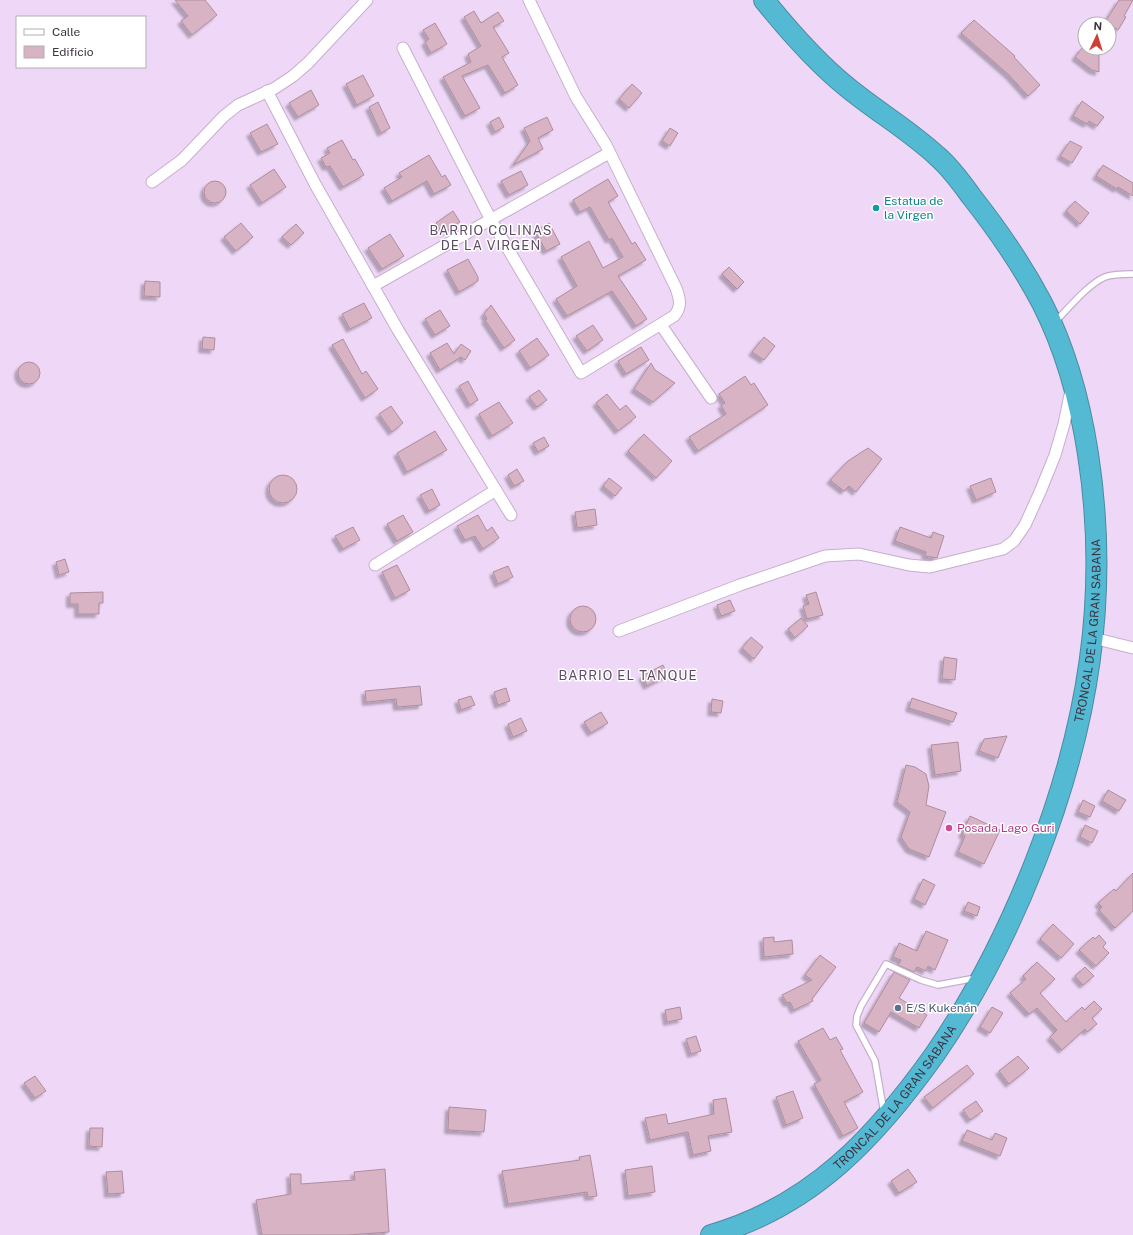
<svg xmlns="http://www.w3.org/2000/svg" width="1133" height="1235" font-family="'Public Sans',sans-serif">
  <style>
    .building { fill: #d8b3c4; stroke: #af8c9d; filter: url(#shadow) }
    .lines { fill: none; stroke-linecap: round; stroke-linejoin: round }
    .lane-casing { stroke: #c5afcc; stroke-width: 8 }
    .street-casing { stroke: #c5afcc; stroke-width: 13 }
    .highway-casing { stroke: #4c8ba0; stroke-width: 22 }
    .lane { stroke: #fff; stroke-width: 5.5 }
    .street { stroke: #fff; stroke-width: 11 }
    .highway { stroke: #54bad4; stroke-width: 20 }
    .culture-dot { fill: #0f9aa8; stroke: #fff; stroke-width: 1.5 }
    .hotel-dot { fill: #d1479c; stroke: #fff; stroke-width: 1.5 }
    .service-dot { fill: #5c6f8a; stroke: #fff; stroke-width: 1.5 }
    .labels { text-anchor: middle; stroke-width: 3; stroke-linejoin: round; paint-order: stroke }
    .culture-label { font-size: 12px; fill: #0d838f; stroke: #fff; text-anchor: start }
    .street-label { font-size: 12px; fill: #3d3440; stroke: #fff }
    .hotel-label { font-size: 12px; fill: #b23c85; stroke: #fff; text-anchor: start }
    .service-label { font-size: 12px; fill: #4e5e75; stroke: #fff; text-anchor: start }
    .neighbourhood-label { font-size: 13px; letter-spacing: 1px; fill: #5d4a64; stroke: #fff }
  </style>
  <defs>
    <filter id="shadow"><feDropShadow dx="-3.5" dy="3.5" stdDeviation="1" flood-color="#0004"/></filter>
  </defs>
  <rect width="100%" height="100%" fill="#efd8f7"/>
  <g class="building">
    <path d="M175,0H205L217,15L192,35L181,21L188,16Z"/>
    <path d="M1119,0H1133L1124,16L1126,17L1118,30L1105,22Z"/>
    <path d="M474,11L481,23L498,12L504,21L493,27L509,53L502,57L518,85L505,93L488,65L462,76L480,108L465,116L443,77L471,62L468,54L481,46L464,17Z"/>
    <path d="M974,20L1015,56L1014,57L1040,85L1028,96L1009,75L961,33Z"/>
    <path d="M435,23L447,44L431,53L425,42L429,39L423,30Z"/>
    <path d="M1082,48H1099V72L1092,70L1075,57Z"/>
    <path d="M363,75L374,96L357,105L346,84Z"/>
    <path d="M632,84L642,93L629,108L619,99Z"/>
    <path d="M311,90L319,105L298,117L289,103Z"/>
    <path d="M1082,101L1104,117L1097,126L1089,121L1087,124L1073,116Z"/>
    <path d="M378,102L390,128L381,133L369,107Z"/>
    <path d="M499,117L504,127L495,132L490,122Z"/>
    <path d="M547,117L553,130L538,138L543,149L513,165L530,141L524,128Z"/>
    <path d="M267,124L278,144L261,152L250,133Z"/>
    <path d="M670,128L678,133L670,146L662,141Z"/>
    <path d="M342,140L353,160L355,159L364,175L343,187L330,166L326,167L321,158L330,153L327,148Z"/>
    <path d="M1070,141L1082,147L1072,163L1060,156Z"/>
    <path d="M429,155L442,177L445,175L451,185L434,194L427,181L392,201L384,188L402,177L399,173Z"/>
    <path d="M1103,165L1133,183V196L1118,187L1117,189L1096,176Z"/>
    <path d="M274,169L286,187L262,203L250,185Z"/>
    <path d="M521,171L528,185L509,195L501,181Z"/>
    <path d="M608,179L618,196L608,202L632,244L635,242L646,260L618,276L647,319L636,326L612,291L567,316L556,299L577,286L561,257L589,241L603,268L623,257L612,238L609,240L590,207L580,212L573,200Z"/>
    <circle cx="215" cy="192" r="11"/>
    <path d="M1075,201L1089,213L1080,224L1066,211Z"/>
    <path d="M453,211L460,222L443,233L436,223Z"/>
    <path d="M241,223L253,237L236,251L224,237Z"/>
    <path d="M549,223L560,244L546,251L535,231Z"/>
    <path d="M296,224L304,233L291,245L282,237Z"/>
    <path d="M390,234L404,256L382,269L368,248Z"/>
    <path d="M468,259L478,277V281L459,292L447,270Z"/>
    <path d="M729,267L744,282L737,289L722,274Z"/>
    <path d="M145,281L160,282V297L144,296Z"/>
    <path d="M364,303L372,318L350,329L342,314Z"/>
    <path d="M491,305L515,340L504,348L485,320L487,319L484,314Z"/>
    <path d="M440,310L450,326L435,335L425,319Z"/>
    <path d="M593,325L603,340L587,351L576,336Z"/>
    <path d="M203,337L215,338L214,350L202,349Z"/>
    <path d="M764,337L775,346L764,360L752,352Z"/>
    <path d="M537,338L549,355L530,368L519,351Z"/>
    <path d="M343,339L362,374L366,371L378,389L365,398L332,345Z"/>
    <path d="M447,343L454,354L461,344L471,351L465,360L461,357L440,370L430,353Z"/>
    <path d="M641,347L649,360L626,374L618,361Z"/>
    <circle cx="29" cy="373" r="11"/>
    <path d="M651,363L655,370L675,383L653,402L634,389Z"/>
    <path d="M745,376L751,385L754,383L768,405L698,451L689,437L726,414L721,405L725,403L719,394Z"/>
    <path d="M468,381L478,400L470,405L459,386Z"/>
    <path d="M539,390L547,400L537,407L529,397Z"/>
    <path d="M607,394L620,410L626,405L636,417L618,431L596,403Z"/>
    <path d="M499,402L513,423L492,436L479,414Z"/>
    <path d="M391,406L403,423L392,432L379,414Z"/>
    <path d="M435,431L447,450L407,472L397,453Z"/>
    <path d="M644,434L672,461L656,478L628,451Z"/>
    <path d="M544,437L549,446L538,452L533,443Z"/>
    <path d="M868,448L882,459L856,492L849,486L844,491L830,480L848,461Z"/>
    <path d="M517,469L524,481L514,486L508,475Z"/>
    <circle cx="283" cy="489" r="14"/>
    <path d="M609,478L622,488L615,496L603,486Z"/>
    <path d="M991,478L996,492L976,500L970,486Z"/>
    <path d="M432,489L440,505L429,511L420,495Z"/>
    <path d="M595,509L597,525L577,528L575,512Z"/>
    <path d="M403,515L413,532L397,541L387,524Z"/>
    <path d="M478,515L487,531L492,527L499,538L483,549L475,536L465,540L457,526Z"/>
    <path d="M353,527L360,540L343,549L335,536Z"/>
    <path d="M900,527L931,538L933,532L944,536L937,558L925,556L926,552L895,541Z"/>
    <path d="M65,559L69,572L59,575L56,562Z"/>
    <path d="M397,565L410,590L395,598L382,572Z"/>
    <path d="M508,566L513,577L498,584L493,572Z"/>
    <path d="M103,592V603H99V614H78V604H70V593Z"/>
    <path d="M816,592L823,615L807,619L803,606L809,604L806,595Z"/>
    <path d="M730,600L735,611L721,616L717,605Z"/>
    <circle cx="583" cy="619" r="13"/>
    <path d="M801,618L808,626L795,638L788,629Z"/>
    <path d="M751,637L763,647L754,659L742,648Z"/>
    <path d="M944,657L957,659L955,680L942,679Z"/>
    <path d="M663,665L668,675L647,686L642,676Z"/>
    <path d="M420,686L422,705L397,707L396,699L366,702L365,691Z"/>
    <path d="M506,688L510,701L498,705L494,692Z"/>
    <path d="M471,696L475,705L461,710L458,700Z"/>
    <path d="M912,698L957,713L953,722L909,708Z"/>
    <path d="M712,699L723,701L721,713L711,712Z"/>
    <path d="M601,712L608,723L591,733L584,722Z"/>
    <path d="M521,718L527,731L513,737L508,724Z"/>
    <path d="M1007,736L998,758L979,751L984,739Z"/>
    <path d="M958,742L961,771L935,775L931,745Z"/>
    <path d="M906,765L915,767L926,774L929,786L926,805L946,812L929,857L909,849L901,837L910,812L897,802Z"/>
    <path d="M1108,790L1126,800L1119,811L1102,801Z"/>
    <path d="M1083,800L1095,806L1090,817L1078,812Z"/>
    <path d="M970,816L1000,830L984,864L958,852L965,836L962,834Z"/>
    <path d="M1085,825L1098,831L1092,843L1080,837Z"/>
    <path d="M1133,873V911L1115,928L1099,910L1102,907L1098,903L1114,889L1116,891Z"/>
    <path d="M923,879L935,885L925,905L914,899Z"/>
    <path d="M968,902L980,907L977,916L964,911Z"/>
    <path d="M1053,924L1074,944L1061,958L1040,939Z"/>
    <path d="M926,931L948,940L935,970L928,966L926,971L917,967L914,972L898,965L901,960L893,957L899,943L917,951Z"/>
    <path d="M1099,935L1106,943L1103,947L1109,953L1096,966L1079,950L1093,937L1095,939Z"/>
    <path d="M774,937V942L792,940L793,954L764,957L763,938Z"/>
    <path d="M820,955L836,967L812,999L813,1001L794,1010L790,1002L787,1003L782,995L812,980L805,975Z"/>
    <path d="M1037,962L1055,979L1040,993L1066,1022L1082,1007L1085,1010L1094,1001L1102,1009L1092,1018L1097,1024L1087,1032L1085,1029L1062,1050L1050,1037L1057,1030L1037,1008L1029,1014L1010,993L1026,979L1023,976Z"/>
    <path d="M1085,967L1094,976L1083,985L1075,976Z"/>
    <path d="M894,972L910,980L899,998L927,1015L919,1028L891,1012L879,1032L864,1023Z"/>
    <path d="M680,1007L682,1019L667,1022L665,1010Z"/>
    <path d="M992,1007L1003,1013L990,1033L980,1027Z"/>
    <path d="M823,1028L830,1040L836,1037L843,1049L840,1050L863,1092L844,1102L858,1128L843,1136L814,1084L821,1080L798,1041Z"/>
    <path d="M696,1036L701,1051L691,1054L686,1039Z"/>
    <path d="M1018,1056L1029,1068L1009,1084L999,1071Z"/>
    <path d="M967,1065L974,1074L933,1108L924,1097Z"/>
    <path d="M35,1076L46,1091L35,1098L24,1083Z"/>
    <path d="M793,1091L803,1118L786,1125L776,1097Z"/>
    <path d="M726,1098L732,1132L708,1136L711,1151L693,1155L688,1132L650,1140L645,1118L666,1114L668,1124L714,1114L713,1100Z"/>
    <path d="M976,1101L983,1111L970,1120L963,1110Z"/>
    <path d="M449,1107L486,1110L484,1132L448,1130Z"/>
    <path d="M90,1128H103L102,1147L89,1146Z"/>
    <path d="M967,1130L992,1140L995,1133L1007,1138L1000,1156L962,1141Z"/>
    <path d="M590,1155L597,1196L588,1197L587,1192L508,1204L502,1171L580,1160L579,1157Z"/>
    <path d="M652,1166L655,1192L628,1196L625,1170Z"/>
    <path d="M385,1169L389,1232L348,1235H262L256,1200L291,1194L290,1174H301V1184L355,1180L354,1172Z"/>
    <path d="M908,1169L917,1182L899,1193L891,1181Z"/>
    <path d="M122,1171L124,1193L108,1194L106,1172Z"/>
  </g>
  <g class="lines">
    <defs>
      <g id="lane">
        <path d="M1055,322C1068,309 1088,284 1105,277C1113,274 1124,274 1133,274"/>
        <path d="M884,1113L875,1061L856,1025L857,1016L861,1006L886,964L921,980L938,985L976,978"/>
      </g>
      <g id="street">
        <path d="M403,48L491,220L581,373L674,316C682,307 680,299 676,288L606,145L576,97L529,0"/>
        <path d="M267,91L315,184L398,330L511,515"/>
        <path d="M152,182L182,160L224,116L238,105L275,88L293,76L308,63L367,0"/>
        <path d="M373,286L609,153"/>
        <path d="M661,325L711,398"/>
        <path d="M375,565L496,490"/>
        <path d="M619,631L740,585L825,556L859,554L909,565L930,567L1003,549L1014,541L1025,525L1040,492L1055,455L1064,424L1071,390"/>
        <path d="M1093,638L1133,648"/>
      </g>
      <g id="highway">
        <path id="s1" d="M711,1235C812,1206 876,1137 935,1054C977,993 1009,929 1036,860C1088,727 1110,596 1088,454C1080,402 1066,350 1042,303C1022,265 997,229 971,196C961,182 950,167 937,156C909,130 876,111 847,87C816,62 789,31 764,0"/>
      </g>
    </defs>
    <use href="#lane" class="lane-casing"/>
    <use href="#street" class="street-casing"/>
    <use href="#highway" class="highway-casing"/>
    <use href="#lane" class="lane"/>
    <use href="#street" class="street"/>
    <use href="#highway" class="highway"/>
  </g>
  <circle class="culture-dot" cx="876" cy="208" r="4"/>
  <circle class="hotel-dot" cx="949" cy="828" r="4"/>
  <circle class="service-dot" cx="898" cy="1008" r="4"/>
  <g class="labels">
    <g class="culture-label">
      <text x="884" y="205">Estatua de<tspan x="884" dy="14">la Virgen</tspan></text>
    </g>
    <g class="street-label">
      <text dy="4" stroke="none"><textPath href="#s1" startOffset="750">TRONCAL DE LA GRAN SABANA</textPath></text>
      <text dy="4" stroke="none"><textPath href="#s1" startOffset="235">TRONCAL DE LA GRAN SABANA</textPath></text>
    </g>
    <g class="hotel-label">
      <text x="957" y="832">Posada Lago Guri</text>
    </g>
    <g class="service-label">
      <text x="906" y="1012">E/S Kukenán</text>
    </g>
    <g class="neighbourhood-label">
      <text x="491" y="235">BARRIO COLINAS<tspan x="491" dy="15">DE LA VIRGEN</tspan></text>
      <text x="628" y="680">BARRIO EL TANQUE</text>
    </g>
  </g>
  <rect x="16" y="16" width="130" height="52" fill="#ffffff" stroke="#b1aeb3"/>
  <rect x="24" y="29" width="20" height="6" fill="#ffffff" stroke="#b1aeb3"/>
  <text x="52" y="36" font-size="12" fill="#3d3440">Calle</text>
  <rect x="24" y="46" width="20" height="12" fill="#d8b3c4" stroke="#b1aeb3"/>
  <text x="52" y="56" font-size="12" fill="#3d3440">Edificio</text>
  <g transform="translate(1097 36) rotate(4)"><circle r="19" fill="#ffffff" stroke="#b1aeb3"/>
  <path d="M0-3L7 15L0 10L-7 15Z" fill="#ce4033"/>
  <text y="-6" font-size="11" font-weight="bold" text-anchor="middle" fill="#3d3440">N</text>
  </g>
</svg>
